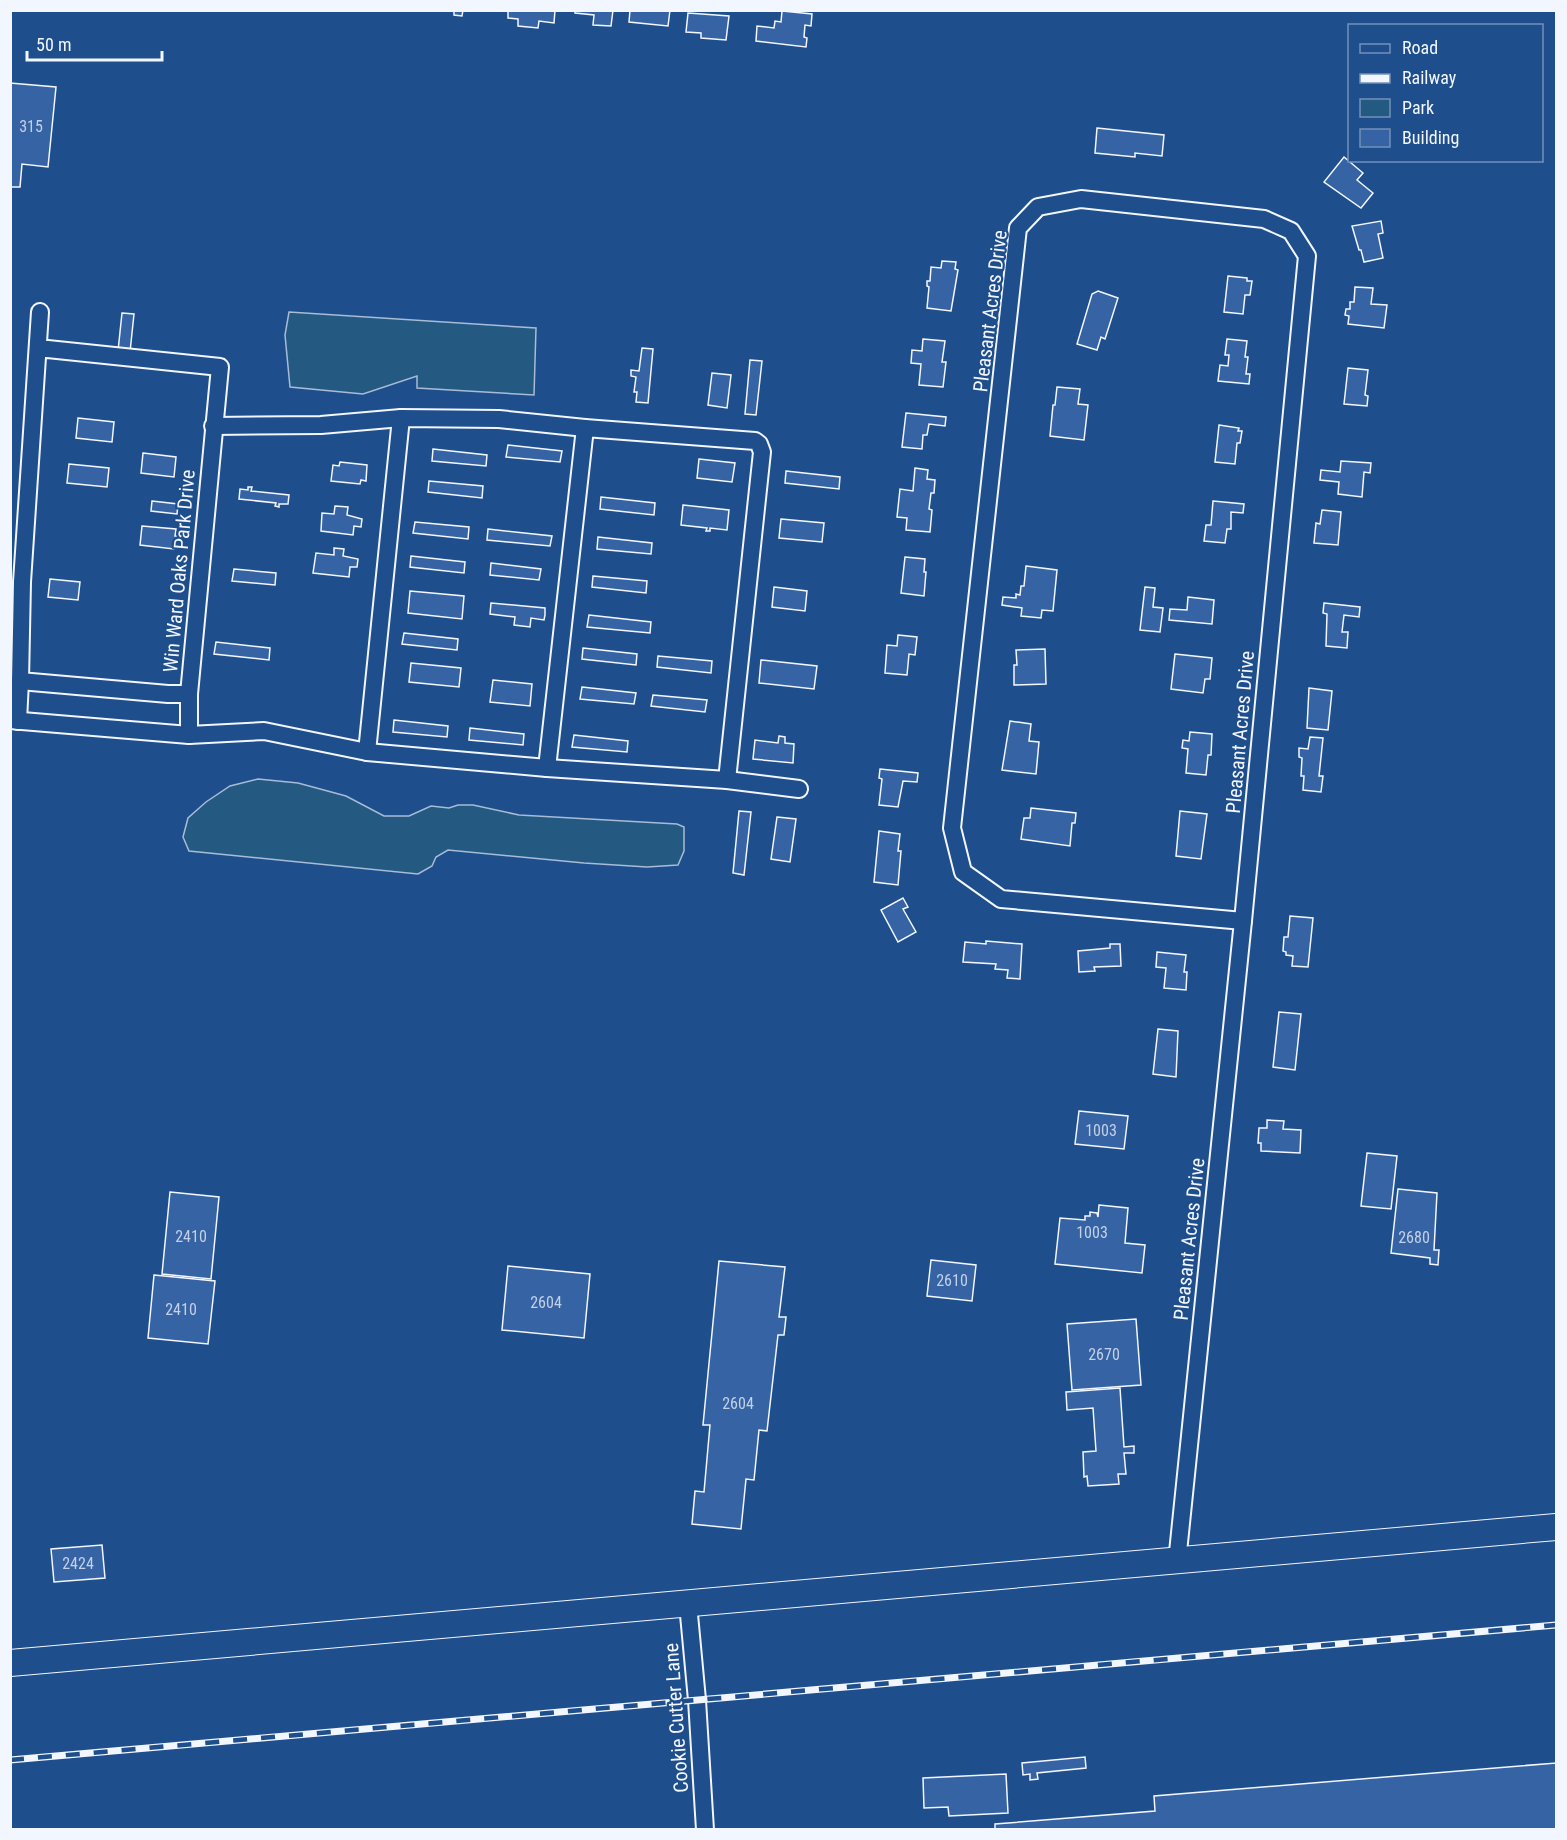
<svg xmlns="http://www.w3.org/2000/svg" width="1567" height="1840" font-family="'Roboto Condensed',sans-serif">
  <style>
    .green { fill: #245a82; stroke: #a8bbd7; stroke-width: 1.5 }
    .building { fill: #3563a3; stroke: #f2f6ff; stroke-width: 1.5 }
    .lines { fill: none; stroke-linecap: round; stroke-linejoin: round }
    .minor-casing { stroke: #f2f6ff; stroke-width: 20 }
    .primary-casing { stroke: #f2f6ff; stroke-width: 28 }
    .minor { stroke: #1f4e8c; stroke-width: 16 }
    .primary { stroke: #1f4e8c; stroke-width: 26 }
    .rail-casing { stroke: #f2f6ff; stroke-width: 7 }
    .rail { stroke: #1f4e8c; stroke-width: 4.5; stroke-dasharray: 14; stroke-linecap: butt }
    .labels { text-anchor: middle; stroke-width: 4.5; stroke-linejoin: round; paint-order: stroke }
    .number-label { font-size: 16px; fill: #c3d1e8 }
    .street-label { font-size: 20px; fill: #f2f6ff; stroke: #1f4e8c }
  </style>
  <rect width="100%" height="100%" fill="#1f4e8c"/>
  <g class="green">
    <path d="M289,312L536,328L534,395L417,388V376L363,394L290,387L285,335Z"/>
    <path d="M258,779L298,783L346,796L384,816H409L431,806L449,808L458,805H473L519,815L677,824L684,827V851L678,865L647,867L584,863L448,850L436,857L432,866L418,874L189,851L183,837L188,818L206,802L230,786Z"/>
  </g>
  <g class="building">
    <path d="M454,10H463L462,16L454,15Z"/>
    <path d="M508,10H555L554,23L539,21L538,28L518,26V19L508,18Z"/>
    <path d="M575,10H613L611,26L593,25L594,15L575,13Z"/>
    <path d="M630,10H670L668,26L629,22Z"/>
    <path d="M782,11L812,14L811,26L805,25L804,37L807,38L806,47L756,41L757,26L774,28L775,21L781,22Z"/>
    <path d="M688,13L729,16L726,40L701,38V33L686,32Z"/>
    <path d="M10,83L56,87L48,167L22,164L20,187H10Z"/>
    <path d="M1097,128L1164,135L1162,156L1135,153V157L1095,153Z"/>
    <path d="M1344,157L1363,173L1357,180L1373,193L1361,208L1324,182Z"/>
    <path d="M1381,221L1383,233L1378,234L1383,258L1364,262L1361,250H1359L1352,226Z"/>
    <path d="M942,261L956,262L955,269L958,270L951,311L927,308L929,287L927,286V281H930L931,267L941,268Z"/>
    <path d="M1228,276L1247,278V281H1252L1250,295H1245L1243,314L1224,312Z"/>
    <path d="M1355,287L1373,288L1371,304L1387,305L1384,328L1348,324L1349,316L1345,315L1346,309H1350V302H1354Z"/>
    <path d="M1098,291L1118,298L1105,339L1101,337L1097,350L1077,344L1092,294Z"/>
    <path d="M122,313L134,314L130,352L118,351Z"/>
    <path d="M923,339L945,341L942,362H946L943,387L919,385L921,364L911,363L912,350L922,351Z"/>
    <path d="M1227,339L1247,341L1245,357H1248L1246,374H1250L1249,384L1218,381L1220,365L1228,366L1229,355H1225Z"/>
    <path d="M642,348L653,349L648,403L636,402L637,392H634L636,377L631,376V370L639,371Z"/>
    <path d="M750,360L762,361L756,415L745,414Z"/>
    <path d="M1348,368L1368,370L1365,395L1368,396L1367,406L1344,404Z"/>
    <path d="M712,373L731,375L727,408L708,405Z"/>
    <path d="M1057,387L1080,389L1078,404L1088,405L1084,440L1050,436L1053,405H1055Z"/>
    <path d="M906,413L946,417L945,426L929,424L927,435H923L922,449L902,447Z"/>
    <path d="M78,418L114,422L112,442L76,438Z"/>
    <path d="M1219,425L1239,428L1238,431H1242L1240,443H1237L1235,464L1215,462Z"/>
    <path d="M508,445L562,451L560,462L506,457Z"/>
    <path d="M433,449L487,455L486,466L432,461Z"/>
    <path d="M143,453L176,457L174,477L141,473Z"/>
    <path d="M699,459L735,463L732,482L697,478Z"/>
    <path d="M1341,461L1371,463L1370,473L1364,472L1362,497L1338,494L1339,482L1320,480L1321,470L1340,472Z"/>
    <path d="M340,462L367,465L366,481L361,480L360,484L331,481L333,465L339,466Z"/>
    <path d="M69,464L109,468L107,487L67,483Z"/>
    <path d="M915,468L928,470L927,479L935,480L934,493H931L929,509L932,510L930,532L906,530L907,518L897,517L900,489L913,491Z"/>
    <path d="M786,471L840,477L839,489L785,483Z"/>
    <path d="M429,481L483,486L482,498L428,492Z"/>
    <path d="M248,487H252L251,491L289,495L288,504H279V507L275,506L276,503L239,499L240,489L248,490Z"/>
    <path d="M601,497L655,503L654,515L600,509Z"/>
    <path d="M152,501L178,504L177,514L151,511Z"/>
    <path d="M1213,501L1244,504L1243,513L1231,512V529H1227L1225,543L1204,541L1206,525H1211Z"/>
    <path d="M683,505L729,510L727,530L710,528V531H706L707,528L681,525Z"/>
    <path d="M335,506L348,507L347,515L362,519L361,527L354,526L353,535L321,531L322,513L334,514Z"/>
    <path d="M1322,510L1341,512L1338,545L1314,543L1316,523L1320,524Z"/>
    <path d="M781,519L824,523L822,542L779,538Z"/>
    <path d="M415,522L469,527L468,539L413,533Z"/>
    <path d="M142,526L176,529L175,536H179V539H175L174,549L140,545Z"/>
    <path d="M488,529L552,536L550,546L487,540Z"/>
    <path d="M598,537L652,543L651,554L597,549Z"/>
    <path d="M334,548L344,549L343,556L358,559L357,567H350L349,577L313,573L316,553L334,555Z"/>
    <path d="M411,556L465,562L464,573L410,567Z"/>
    <path d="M905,557L925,559L924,572H926L924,596L901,593Z"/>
    <path d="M491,563L541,569L539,580L490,575Z"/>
    <path d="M1026,566L1057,570L1053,611L1042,610L1041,618L1021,616L1022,608L1002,605L1003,597L1016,598V594L1020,595L1021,586H1024Z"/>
    <path d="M234,569L276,573L275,585L232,581Z"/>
    <path d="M593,576L647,581L646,593L592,587Z"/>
    <path d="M50,579L80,582L78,600L48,597Z"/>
    <path d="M774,587L807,591L805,611L772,607Z"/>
    <path d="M1145,587L1155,588L1153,607L1163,608L1160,632L1140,630Z"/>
    <path d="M410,591L464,596L462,619L408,613Z"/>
    <path d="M1188,597L1214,600L1212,624L1169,620L1170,609L1187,610Z"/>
    <path d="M491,603L545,608V615L544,620L531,618L530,627L514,625L515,617L490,614Z"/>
    <path d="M1324,603L1360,607L1359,617L1344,615L1342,632H1348L1347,648L1326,646L1327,614L1323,613Z"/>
    <path d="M589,615L651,622L650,633L587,627Z"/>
    <path d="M404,633L458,639L457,650L402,644Z"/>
    <path d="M898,635L917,637L915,655L909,654L907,675L885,673L887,645L897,646Z"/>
    <path d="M216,642L270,648L269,660L214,654Z"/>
    <path d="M583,648L637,654L636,665L582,659Z"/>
    <path d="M1045,649L1046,684L1014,685V665H1017L1016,650Z"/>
    <path d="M1175,654L1212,658L1210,679H1205L1203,693L1171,689Z"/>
    <path d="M658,656L712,661L711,673L657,667Z"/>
    <path d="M761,660L817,666L814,689L759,683Z"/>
    <path d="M411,663L461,668L459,687L409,682Z"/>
    <path d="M493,680L532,684L530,706L490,702Z"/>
    <path d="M582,687L636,693L634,704L580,699Z"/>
    <path d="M1309,688L1332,691L1328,730L1307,728Z"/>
    <path d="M653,695L707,700L705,712L651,706Z"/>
    <path d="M394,720L448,726L447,737L393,732Z"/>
    <path d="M1010,721L1031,724L1029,741L1039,742L1036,774L1002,770Z"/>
    <path d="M470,728L524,734L523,745L469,740Z"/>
    <path d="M1190,732L1212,734L1211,755H1208L1206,775L1186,773L1188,749L1182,748L1183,740L1189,741Z"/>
    <path d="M574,735L628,741L627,752L572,747Z"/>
    <path d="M779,736L785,737V743L794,744L793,763L753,759L755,740L778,743Z"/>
    <path d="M1310,737L1323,738L1319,776H1323L1321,792L1303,790L1304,776H1301L1302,758L1299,757V748L1308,749Z"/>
    <path d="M880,769L918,773L917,782L903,781L898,807L879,805L882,779L879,778Z"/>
    <path d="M1031,808L1076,813L1075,823H1072L1070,846L1021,839L1024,818H1030Z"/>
    <path d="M739,811L751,812L744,875L733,873Z"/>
    <path d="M1180,811L1207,814L1201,859L1176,856Z"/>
    <path d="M777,817L796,819L790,862L771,859Z"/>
    <path d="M879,831L900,834L898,851H901L898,885L874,882Z"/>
    <path d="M903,898L908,907L903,909L916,932L898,942L881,910Z"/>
    <path d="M1290,916L1313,918L1308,967L1292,966L1293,956L1286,955V952L1283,951L1284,937H1288Z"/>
    <path d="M986,941L1022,944L1020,979L1007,978L1008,970L995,969L996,964L963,962L965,942L986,944Z"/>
    <path d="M1110,944H1120L1121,966L1094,967L1095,971L1079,972L1078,951L1110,948Z"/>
    <path d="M1157,952L1186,955L1184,972H1187L1186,990L1164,988L1166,968L1156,967Z"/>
    <path d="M1279,1012L1301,1014L1295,1070L1273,1067Z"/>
    <path d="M1158,1029L1178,1031L1176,1077L1153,1074Z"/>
    <path d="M1079,1111L1128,1116L1124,1149L1075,1144Z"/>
    <path d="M1267,1120L1284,1121L1283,1129L1301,1130L1300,1153L1261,1151V1143H1258L1259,1128H1267Z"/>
    <path d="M1367,1153L1397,1156L1391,1209L1361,1206Z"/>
    <path d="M1398,1189L1437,1193L1434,1250H1439L1438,1265L1430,1264V1258L1391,1253Z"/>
    <path d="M170,1192L219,1197L211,1279L162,1274Z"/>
    <path d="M1099,1205L1128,1208L1125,1243L1145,1245L1142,1273L1055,1264L1060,1218L1085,1220V1216H1090V1212L1097,1213L1098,1217Z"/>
    <path d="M931,1260L976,1265L972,1301L927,1296Z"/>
    <path d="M719,1261L785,1267L779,1317H786L784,1335H778L767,1431L759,1430L754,1480L746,1479L741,1529L692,1524L695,1491L704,1492L710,1425H703Z"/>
    <path d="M508,1266L590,1274L584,1338L502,1330Z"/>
    <path d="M154,1275L215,1281L208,1344L148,1338Z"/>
    <path d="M1136,1319L1141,1385L1072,1390L1067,1324Z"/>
    <path d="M1120,1388L1124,1447L1134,1446V1453H1124L1126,1474H1118L1119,1484L1088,1486L1087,1476L1084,1477L1083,1452L1096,1451L1093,1408L1067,1410L1066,1392Z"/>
    <path d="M102,1545L105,1578L54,1582L51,1549Z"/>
    <path d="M1085,1757L1086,1768L1037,1773L1038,1779L1030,1780V1774L1023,1775L1022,1763Z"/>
    <path d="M1556,1763V1830H995V1824L1155,1811L1154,1796Z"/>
    <path d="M1006,1774L1008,1813L949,1816L948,1807L924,1808L923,1778Z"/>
  </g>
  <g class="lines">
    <defs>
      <g id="minor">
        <path d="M1081,199L1264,219L1291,231L1307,256L1243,921L1001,899L963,872L952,828L1018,228L1038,207Z"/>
        <path d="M38,348L220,367L189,694H168L20,681L22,582L40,312"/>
        <path d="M213,426L321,425L401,418"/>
        <path d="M10,720L189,735L264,731L367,752L547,768L727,780L799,789"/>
        <path d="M18,721L20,681"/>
        <path d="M189,735V694"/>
        <path d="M367,752L401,418L499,419L585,428"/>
        <path d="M547,768L585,428L755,441L759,444L762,452L727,780"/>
        <path d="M1177,1562L1243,921"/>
        <path d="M688,1604L697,1700L705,1830"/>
      </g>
      <path id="primary" d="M10,1663L1556,1527"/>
    </defs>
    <use href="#minor" class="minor-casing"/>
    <use href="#primary" class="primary-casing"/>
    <use href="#minor" class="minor"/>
    <use href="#primary" class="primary"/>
    <defs>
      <path id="rail" d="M10,1760L1556,1625"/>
    </defs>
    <use href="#rail" class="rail-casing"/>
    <use href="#rail" class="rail"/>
  </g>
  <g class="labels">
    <g class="number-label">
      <text x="31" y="132">315</text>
      <text x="1101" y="1136">1003</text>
      <text x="1092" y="1238">1003</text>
      <text x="191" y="1242">2410</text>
      <text x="1414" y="1243">2680</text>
      <text x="952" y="1286">2610</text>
      <text x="546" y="1308">2604</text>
      <text x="181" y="1315">2410</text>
      <text x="1104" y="1360">2670</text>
      <text x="738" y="1409">2604</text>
      <text x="78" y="1569">2424</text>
    </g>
    <g class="street-label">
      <text transform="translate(990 311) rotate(-83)" y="7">Pleasant Acres Drive</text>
      <text transform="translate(179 571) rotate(-85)" y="7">Win Ward Oaks Park Drive</text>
      <text transform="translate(1240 732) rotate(-85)" y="7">Pleasant Acres Drive</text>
      <text transform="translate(1189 1239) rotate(-84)" y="7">Pleasant Acres Drive</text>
      <text transform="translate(676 1718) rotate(-94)" y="7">Cookie Cutter Lane</text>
    </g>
  </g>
  <rect width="1567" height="1840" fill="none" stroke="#f2f6ff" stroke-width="24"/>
  <rect x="1348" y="24" width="195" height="138" fill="#1f4e8c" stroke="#7391ba" stroke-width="1.5"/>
  <rect x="1360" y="44" width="30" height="9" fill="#1f4e8c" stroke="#7391ba" stroke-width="1.5"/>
  <text x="1402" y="54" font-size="18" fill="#f2f6ff">Road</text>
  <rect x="1360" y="74" width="30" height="9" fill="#f2f6ff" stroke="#7391ba" stroke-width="1.5"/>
  <text x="1402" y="84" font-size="18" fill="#f2f6ff">Railway</text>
  <rect x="1360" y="99" width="30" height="18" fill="#245a82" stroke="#7391ba" stroke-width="1.5"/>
  <text x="1402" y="114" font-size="18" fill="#f2f6ff">Park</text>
  <rect x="1360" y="129" width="30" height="18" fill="#3563a3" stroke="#7391ba" stroke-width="1.5"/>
  <text x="1402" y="144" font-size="18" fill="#f2f6ff">Building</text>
  <path d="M27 51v9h135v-9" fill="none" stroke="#f2f6ff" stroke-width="3"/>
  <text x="36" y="51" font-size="18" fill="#f2f6ff" stroke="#1f4e8c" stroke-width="4.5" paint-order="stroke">50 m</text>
</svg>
